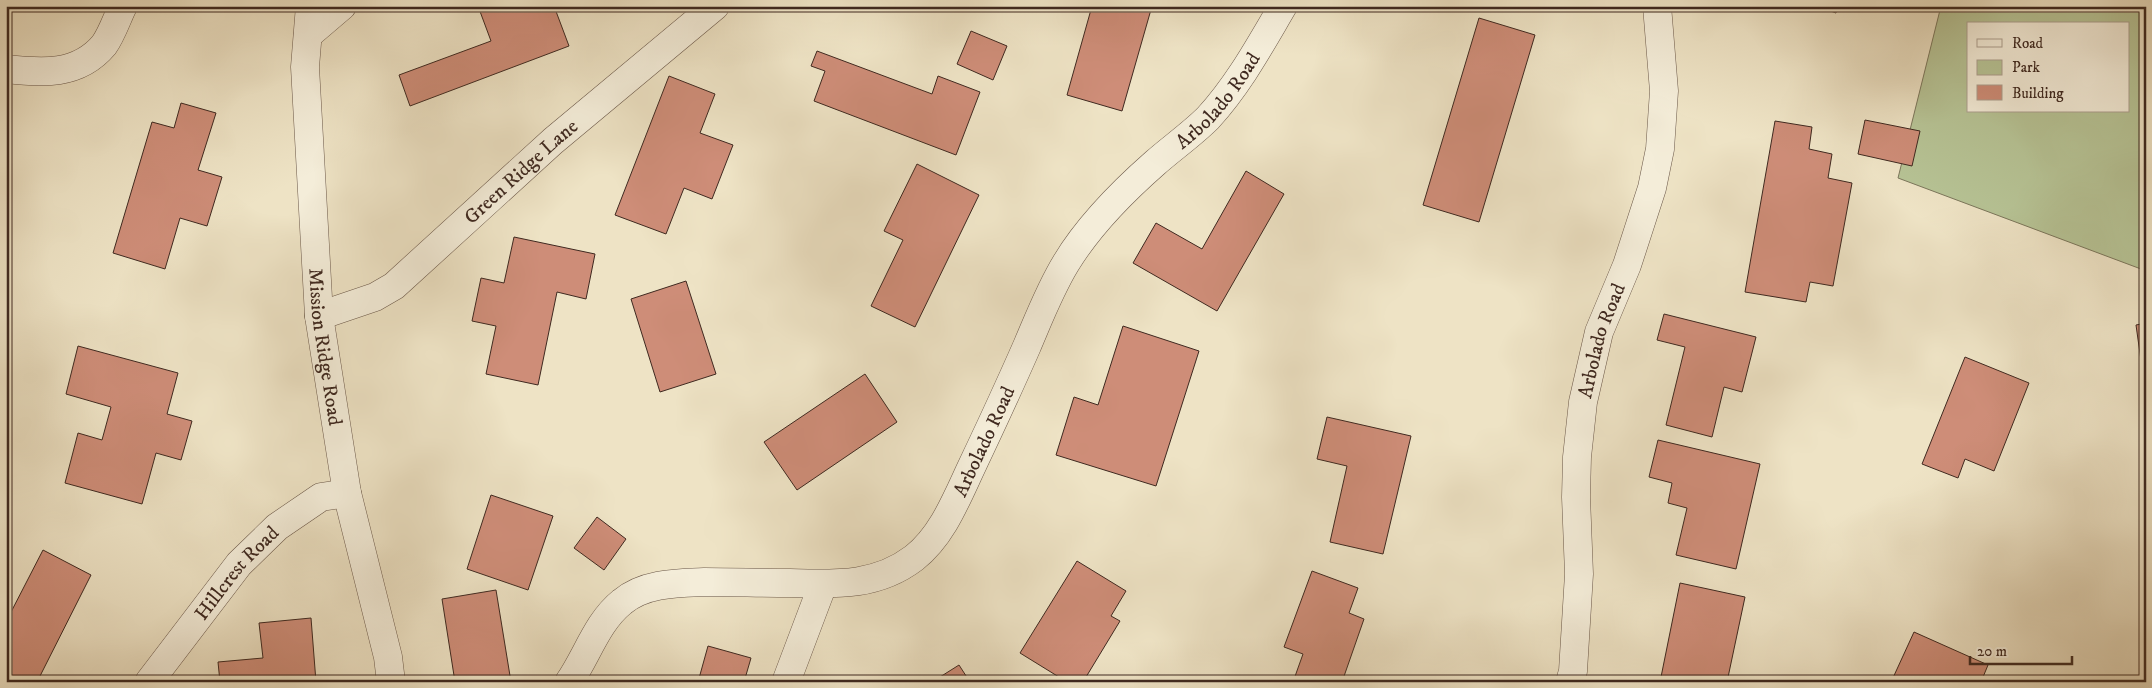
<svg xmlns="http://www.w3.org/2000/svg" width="2152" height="688" font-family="'IM FELL DW Pica',serif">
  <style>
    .green { fill: #b7c496; stroke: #7b765b; fill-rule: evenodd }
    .building { fill: #ce8d78; stroke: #3f2920 }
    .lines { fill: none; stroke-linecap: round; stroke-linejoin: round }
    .minor-casing { stroke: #6b5849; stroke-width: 29 }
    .minor { stroke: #f4edd9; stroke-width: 28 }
    .labels { text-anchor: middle; stroke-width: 4; stroke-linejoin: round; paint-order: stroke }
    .street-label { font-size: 20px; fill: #3f2920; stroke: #f4edd9 }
  </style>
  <rect width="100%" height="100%" fill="#eee3c5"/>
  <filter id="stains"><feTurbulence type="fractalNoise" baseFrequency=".004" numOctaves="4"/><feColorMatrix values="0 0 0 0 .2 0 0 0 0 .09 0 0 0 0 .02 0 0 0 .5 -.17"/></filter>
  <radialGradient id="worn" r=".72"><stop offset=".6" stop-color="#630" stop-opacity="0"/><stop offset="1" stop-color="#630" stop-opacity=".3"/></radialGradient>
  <path class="green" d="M1941,6H2146V258L2141,269L1898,178ZM1968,24H2128V111H1968Z"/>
  <g class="building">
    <path d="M478,6H554L569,46L410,106L399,75L491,41Z"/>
    <path d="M1092,6H1152L1122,111L1067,95Z"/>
    <path d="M1817,6H1838L1836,13Z"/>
    <path d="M1479,18L1535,35L1479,222L1423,205Z"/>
    <path d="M971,31L1007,46L993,80L957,64Z"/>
    <path d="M817,51L932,94L938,76L980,92L956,155L814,101L825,71L811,66Z"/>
    <path d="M669,76L715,94L700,133L733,145L712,199L684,188L666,234L615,215Z"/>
    <path d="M181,103L216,113L198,170L222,177L207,226L180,218L165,269L113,253L152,122L174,128Z"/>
    <path d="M1865,120L1920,131L1912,166L1858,154Z"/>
    <path d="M1775,121L1812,127L1809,149L1832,154L1828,178L1852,183L1833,286L1810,282L1806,302L1745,292Z"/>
    <path d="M917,164L979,195L915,327L871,306L903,240L884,231Z"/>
    <path d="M1246,171L1284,194L1217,311L1133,263L1156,223L1202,249Z"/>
    <path d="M514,237L595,254L586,299L557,292L538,385L486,374L496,326L472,321L481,278L504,283Z"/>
    <path d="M686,281L716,374L660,392L631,299Z"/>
    <path d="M1664,314L1756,337L1742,392L1724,387L1712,437L1666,425L1685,347L1657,340Z"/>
    <path d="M2146,323V375H2143L2136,325Z"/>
    <path d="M1123,326L1199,351L1156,486L1056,455L1074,397L1098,405Z"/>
    <path d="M78,346L178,373L167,414L192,421L181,460L156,453L142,504L65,483L78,433L102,440L111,407L66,394Z"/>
    <path d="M1965,357L2029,383L1994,471L1965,459L1958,478L1922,464Z"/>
    <path d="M865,374L897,422L797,490L764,442Z"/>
    <path d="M1327,417L1411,436L1383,554L1330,542L1347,466L1317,459Z"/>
    <path d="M1658,440L1760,464L1736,569L1676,555L1687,508L1668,503L1672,483L1649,477Z"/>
    <path d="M491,495L553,516L528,590L467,569Z"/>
    <path d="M597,517L626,539L604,570L574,548Z"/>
    <path d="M43,550L91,575L37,682H6V612L10,614Z"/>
    <path d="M1077,561L1126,591L1111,616L1120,621L1083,682H1067L1020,653Z"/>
    <path d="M1312,571L1358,588L1349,613L1364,619L1342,682H1293L1303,654L1284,647Z"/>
    <path d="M1680,583L1745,597L1727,682H1660Z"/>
    <path d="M496,590L511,682H455L442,599Z"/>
    <path d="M311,618L316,682H220L218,662L263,658L259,623Z"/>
    <path d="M1914,632L1988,665L1981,682H1896L1892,680Z"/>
    <path d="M708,646L751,658L744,682H698Z"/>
    <path d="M959,665L970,682H932Z"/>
  </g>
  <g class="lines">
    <defs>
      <g id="minor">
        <path id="s1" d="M310,6L305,67L319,316L347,493L388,657L391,682"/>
        <path d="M308,35L342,6"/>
        <path d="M6,69C42,73 78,76 104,45C112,34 117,18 123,6"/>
        <path id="s2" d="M319,316L375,297L394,286L553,141L715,6"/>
        <path id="s3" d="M149,682L239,564L277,527L321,497L347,493"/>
        <path id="s4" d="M569,682C587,656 597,622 622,602C644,583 677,583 704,582C733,582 762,583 790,583C834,584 876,587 914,558C942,536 956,500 971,468C990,428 1009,387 1027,346C1039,318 1050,289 1066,263C1089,225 1122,192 1155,163C1172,148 1192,134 1208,118C1239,84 1260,45 1283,6"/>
        <path d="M786,682L823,584"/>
        <path id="s5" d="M1570,682L1573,671L1579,574L1576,497L1577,457L1583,402L1599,332L1627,265L1652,188L1660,149L1664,91L1657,6"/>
      </g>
    </defs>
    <use href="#minor" class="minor-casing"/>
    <use href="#minor" class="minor"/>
  </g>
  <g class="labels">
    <g class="street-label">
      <text dy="7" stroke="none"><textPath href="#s4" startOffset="955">Arbolado Road</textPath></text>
      <text dy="7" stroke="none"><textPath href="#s2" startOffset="252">Green Ridge Lane</textPath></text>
      <text dy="7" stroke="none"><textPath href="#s5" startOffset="345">Arbolado Road</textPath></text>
      <text dy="7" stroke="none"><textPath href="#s1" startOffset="342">Mission Ridge Road</textPath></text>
      <text dy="7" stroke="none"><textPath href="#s4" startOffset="535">Arbolado Road</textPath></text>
      <text dy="7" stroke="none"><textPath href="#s3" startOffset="140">Hillcrest Road</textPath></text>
    </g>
  </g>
  <rect width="2152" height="688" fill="none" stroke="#eee3c5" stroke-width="25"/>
  <rect x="8" y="8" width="2137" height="673" fill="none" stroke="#3f2920" stroke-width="2.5"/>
  <rect x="12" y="12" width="2127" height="663" fill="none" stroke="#3f2920"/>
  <rect x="1967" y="22" width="162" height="90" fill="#f4edd9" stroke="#ac9f8f"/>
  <rect x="1977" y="39" width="25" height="8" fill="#f4edd9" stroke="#ac9f8f"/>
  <text x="2012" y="48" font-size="15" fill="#3f2920">Road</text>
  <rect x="1977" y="60" width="25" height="15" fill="#b7c496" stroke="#ac9f8f"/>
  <text x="2012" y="72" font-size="15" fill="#3f2920">Park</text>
  <rect x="1977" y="85" width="25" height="15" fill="#ce8d78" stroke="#ac9f8f"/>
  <text x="2012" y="98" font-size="15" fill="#3f2920">Building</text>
  <path d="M1970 656v8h102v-8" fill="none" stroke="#3f2920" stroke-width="2.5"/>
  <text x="1977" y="656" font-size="15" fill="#3f2920" stroke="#f4edd9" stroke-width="4" paint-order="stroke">20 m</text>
  <rect width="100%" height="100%" filter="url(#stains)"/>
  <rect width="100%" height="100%" fill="url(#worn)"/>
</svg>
